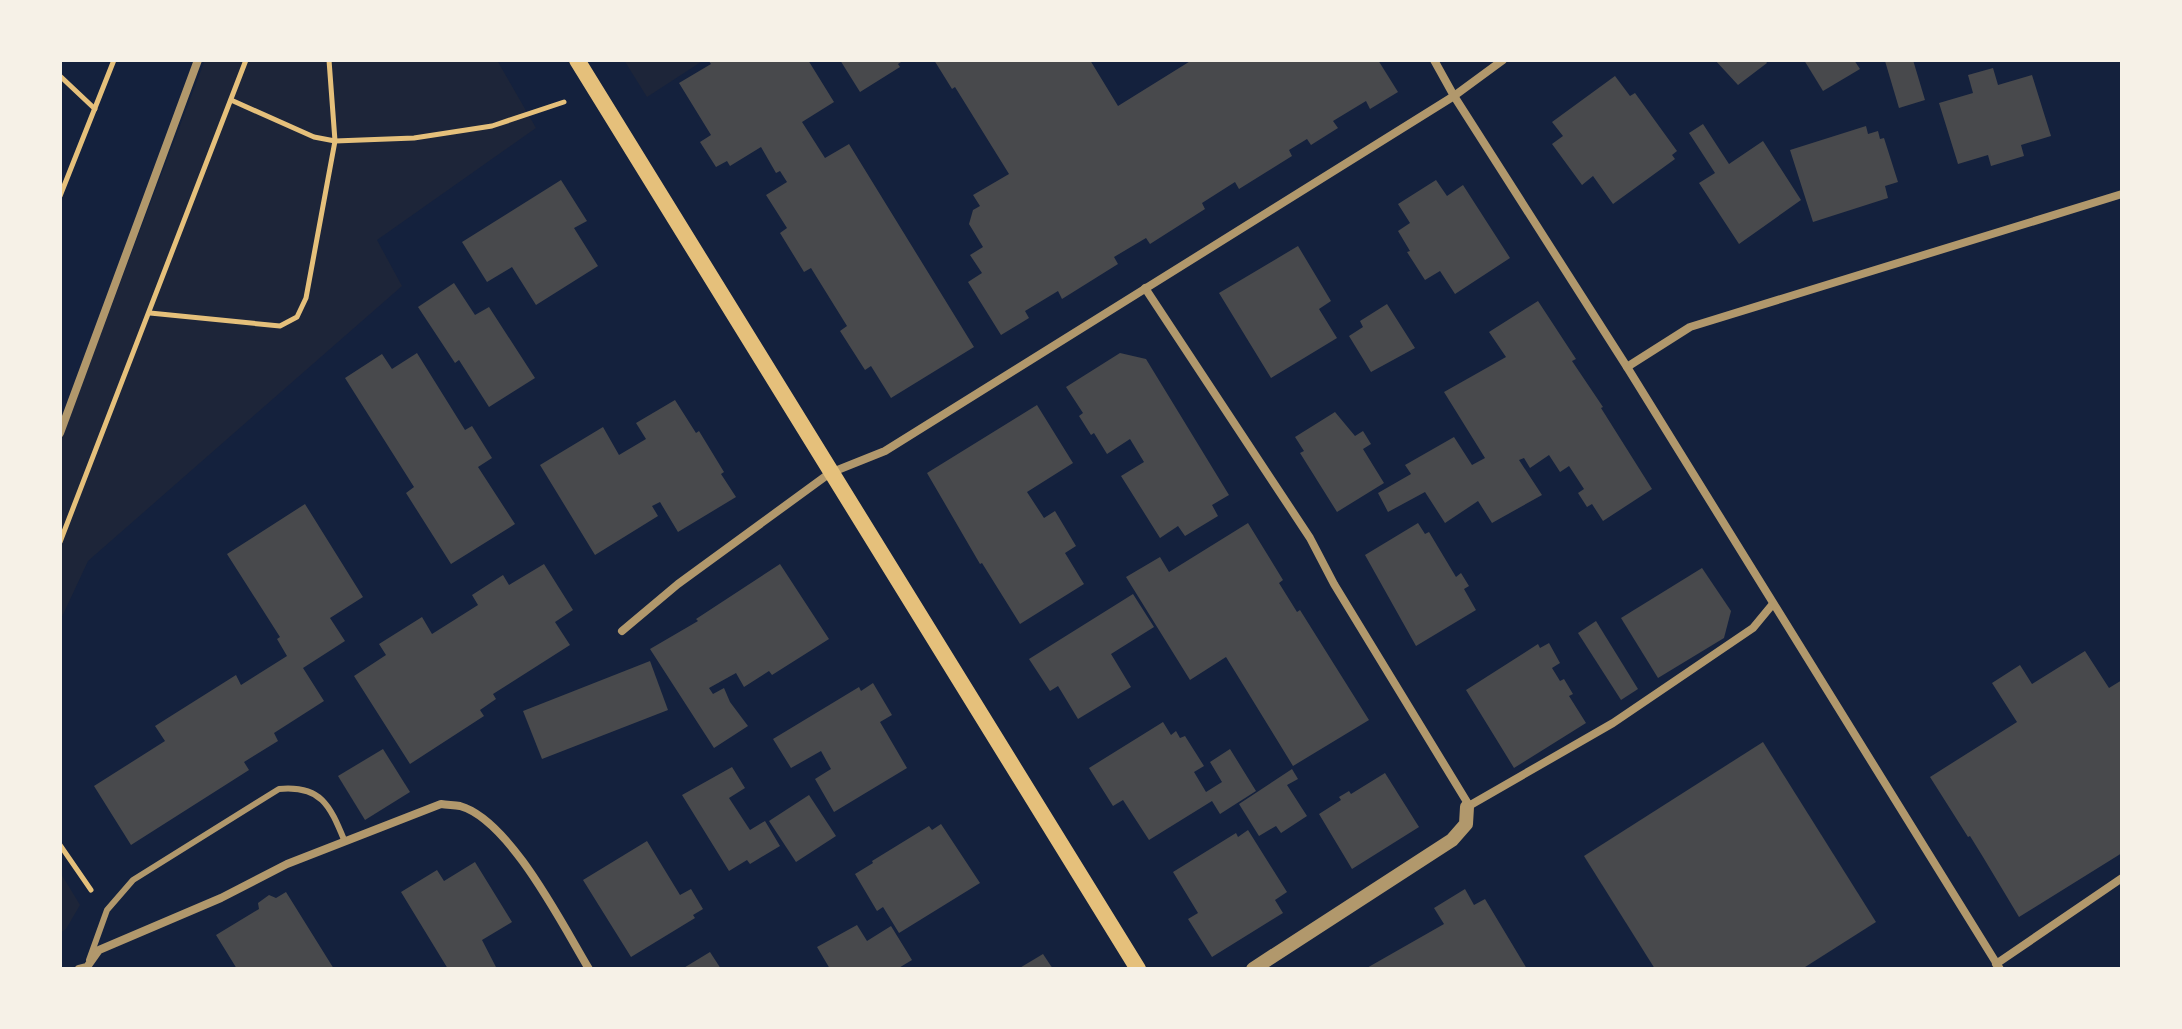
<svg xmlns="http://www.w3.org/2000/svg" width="2182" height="1029" font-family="'DejaVu Sans',sans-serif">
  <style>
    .green { fill: #1d2539 }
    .building { fill: #48494c }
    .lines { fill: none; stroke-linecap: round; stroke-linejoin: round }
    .path { stroke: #e5c07b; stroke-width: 5 }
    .service { stroke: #b1986c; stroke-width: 6 }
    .minor { stroke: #b1986c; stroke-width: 8 }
    .tertiary { stroke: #b1986c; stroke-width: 14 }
    .secondary { stroke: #e5c07b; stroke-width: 16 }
  </style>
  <rect width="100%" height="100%" fill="#14213d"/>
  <g class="green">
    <path d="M205,60H497L536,128L377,240L402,286L88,561L60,621V441Z"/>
    <path d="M624,60H704L647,97Z"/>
    <path d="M60,872L80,905L66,929L60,933Z"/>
  </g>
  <g class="building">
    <path d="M708,60H808L834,102L802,122L825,158L849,144L974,347L891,398L871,366L865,370L840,331L847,326L811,268L804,272L780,233L787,228L766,195L787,182L780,171L776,173L761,147L730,166L727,161L716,167L700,142L711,135L679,83L711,64Z"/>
    <path d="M840,60H904L898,64L900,67L860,92Z"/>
    <path d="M934,60H1090L1118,106L1192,60H1378L1398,92L1370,109L1366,101L1333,121L1338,128L1311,145L1307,139L1289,150L1292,156L1239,189L1235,182L1202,203L1205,209L1150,244L1146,238L1114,257L1118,264L1062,299L1058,291L1025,311L1029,318L1001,335L968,282L982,273L970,255L983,247L969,224L973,210L980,206L973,195L1009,174L955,87L952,89Z"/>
    <path d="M1715,60H1765L1767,63L1738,85Z"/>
    <path d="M1804,60H1854L1860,69L1823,91Z"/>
    <path d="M1913,60L1925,100L1899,108L1885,61Z"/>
    <path d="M1993,68L1998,85L2032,75L2051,136L2021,145L2024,156L1991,166L1988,155L1958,164L1939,103L1973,93L1968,75Z"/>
    <path d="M1615,76L1630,96L1635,93L1677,151L1672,155L1675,159L1613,204L1593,176L1582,185L1552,144L1563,136L1552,122Z"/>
    <path d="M1703,124L1729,164L1763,141L1801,200L1739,244L1699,183L1715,173L1689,133Z"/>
    <path d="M1866,126L1868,134L1878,131L1880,139L1884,138L1898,182L1885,186L1888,198L1813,222L1790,150Z"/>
    <path d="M561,180L587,221L574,228L598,266L536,305L512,267L487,282L462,242Z"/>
    <path d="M1436,180L1447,196L1463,185L1510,258L1455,294L1440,271L1425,280L1407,252L1410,251L1398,231L1410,223L1398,204Z"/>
    <path d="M1298,246L1331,301L1319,309L1337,338L1271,378L1219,293Z"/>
    <path d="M454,283L475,315L489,307L535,378L489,407L459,360L455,363L418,307Z"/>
    <path d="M1538,301L1576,359L1572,361L1603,407L1601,408L1652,489L1603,521L1592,504L1587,507L1578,493L1584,489L1569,466L1560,472L1549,455L1530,468L1524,458L1519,460L1542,495L1492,523L1478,501L1445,523L1425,492L1388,512L1378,493L1411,474L1405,465L1454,437L1472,465L1485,458L1444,392L1506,357L1489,332Z"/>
    <path d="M1387,304L1415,348L1371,372L1349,336L1363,327L1360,321Z"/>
    <path d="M417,353L465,430L472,426L492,458L478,467L515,524L451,564L406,493L414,487L345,378L382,354L392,369Z"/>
    <path d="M1120,353L1146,359L1229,495L1212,505L1218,516L1185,536L1178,526L1160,538L1121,476L1144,462L1130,439L1107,454L1094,433L1091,435L1079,416L1083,413L1066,387Z"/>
    <path d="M675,400L696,433L699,431L724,472L721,474L736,497L678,532L660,502L652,506L658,516L595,555L540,465L603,427L619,455L646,439L636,423Z"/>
    <path d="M1037,405L1073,463L1027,492L1044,518L1055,511L1076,546L1065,553L1084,584L1020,624L982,563L980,564L927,473Z"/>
    <path d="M1335,412L1355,436L1363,431L1371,444L1363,449L1384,483L1337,512L1300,453L1304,451L1295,437Z"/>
    <path d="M305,504L363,597L330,618L345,641L303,668L324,701L274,733L278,741L244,762L249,770L131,845L94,786L165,741L155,726L236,675L241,685L287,656L277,639L280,637L227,554Z"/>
    <path d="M1248,523L1283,580L1279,583L1297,612L1300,610L1369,720L1293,766L1226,657L1190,680L1126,577L1160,557L1169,572Z"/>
    <path d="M1418,523L1425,534L1429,532L1456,577L1461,573L1469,586L1464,589L1476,610L1416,646L1365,555Z"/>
    <path d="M544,564L573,610L555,622L570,645L493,694L496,699L480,710L484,716L410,764L354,676L386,655L379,644L422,617L432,634L478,605L472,595L503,575L509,585Z"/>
    <path d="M780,564L829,639L772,675L769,671L744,687L736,673L709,688L713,694L724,688L730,702L748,726L714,748L650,649L698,621L696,619Z"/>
    <path d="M1702,568L1731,611L1724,638L1658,678L1621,618Z"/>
    <path d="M1133,594L1154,627L1111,654L1131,687L1078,719L1058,686L1050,691L1029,659Z"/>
    <path d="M1596,621L1638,689L1621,700L1578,633Z"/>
    <path d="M1549,643L1560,663L1552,668L1560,681L1564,679L1573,694L1569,696L1586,723L1514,768L1466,690L1538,644L1540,648Z"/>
    <path d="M2085,651L2109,688L2122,680V853L2019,917L1983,857L1970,836L1968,837L1930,777L2017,722L1992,683L2020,665L2032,684Z"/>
    <path d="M650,661L668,710L542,759L523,711Z"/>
    <path d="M873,683L892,715L880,722L907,768L834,812L815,779L831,769L821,751L791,768L773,739L859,687L861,691Z"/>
    <path d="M1163,722L1171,735L1176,731L1180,738L1185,736L1204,766L1194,772L1206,792L1222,782L1210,762L1230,749L1256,791L1220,814L1212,801L1149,840L1123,800L1113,806L1089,768Z"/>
    <path d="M1763,742L1876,922L1802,969H1655L1584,856Z"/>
    <path d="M383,749L410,792L365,820L338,776Z"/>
    <path d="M732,767L745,788L729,798L750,830L765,821L780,846L750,864L747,860L729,871L682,795Z"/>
    <path d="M1292,769L1298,779L1287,785L1307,816L1281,833L1276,826L1259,836L1239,804Z"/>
    <path d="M1385,773L1419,827L1352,869L1319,814L1341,800L1339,797L1349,791L1351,794Z"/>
    <path d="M809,795L836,836L796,862L769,821Z"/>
    <path d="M941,824L980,883L899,933L883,907L877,911L855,874L873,863L872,861L929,826L932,830Z"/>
    <path d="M1248,830L1287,892L1275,900L1283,913L1212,957L1188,919L1198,913L1173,872L1236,833L1238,837Z"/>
    <path d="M647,841L680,895L691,889L703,909L693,915L695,918L631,957L583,880Z"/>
    <path d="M475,862L512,922L482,940L497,969H448L401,892L437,870L444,881Z"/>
    <path d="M1465,889L1474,905L1485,899L1527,969H1365L1444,924L1434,908Z"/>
    <path d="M286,892L334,969H237L216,935L259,909L258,903L269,895L276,898Z"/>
    <path d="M857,925L867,941L891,926L912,960L897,969H830L817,947Z"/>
    <path d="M710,952L721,969H682Z"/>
    <path d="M1043,954L1053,969H1018Z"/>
  </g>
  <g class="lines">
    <g class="path">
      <path d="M60,76L95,109"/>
      <path d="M231,100L314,137L335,141L414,138L492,126L564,102"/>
      <path d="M60,196L114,60"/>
      <path d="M150,313L280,326L297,317L306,298L335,141L329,60"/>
      <path d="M60,542L246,60"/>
      <path d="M60,845L91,890"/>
    </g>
    <path class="service" d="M89,960L107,910L133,880L279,789C322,785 330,806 345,842"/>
    <g class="minor">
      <path d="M1434,60L1454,96L1627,367L2000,969"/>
      <path d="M1145,288L1310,538L1334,584L1467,802V807L1613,723L1753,628L1772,605"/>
      <path d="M1627,367L1690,327L2122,194"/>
      <path d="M60,433L198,60"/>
      <path d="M622,631L678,584L830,473L885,451L1454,96L1503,60"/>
      <path d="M1996,964L2122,878"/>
      <path d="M79,969L87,967L99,950L221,898L287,864L441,804C447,805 454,805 460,806C510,820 563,926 589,969"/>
    </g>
    <path class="tertiary" d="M1253,969L1452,840L1466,824L1467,807"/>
    <path class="secondary" d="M577,60L1138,969"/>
  </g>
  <rect width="2182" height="1029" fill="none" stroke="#f6f1e7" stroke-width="124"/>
</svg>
